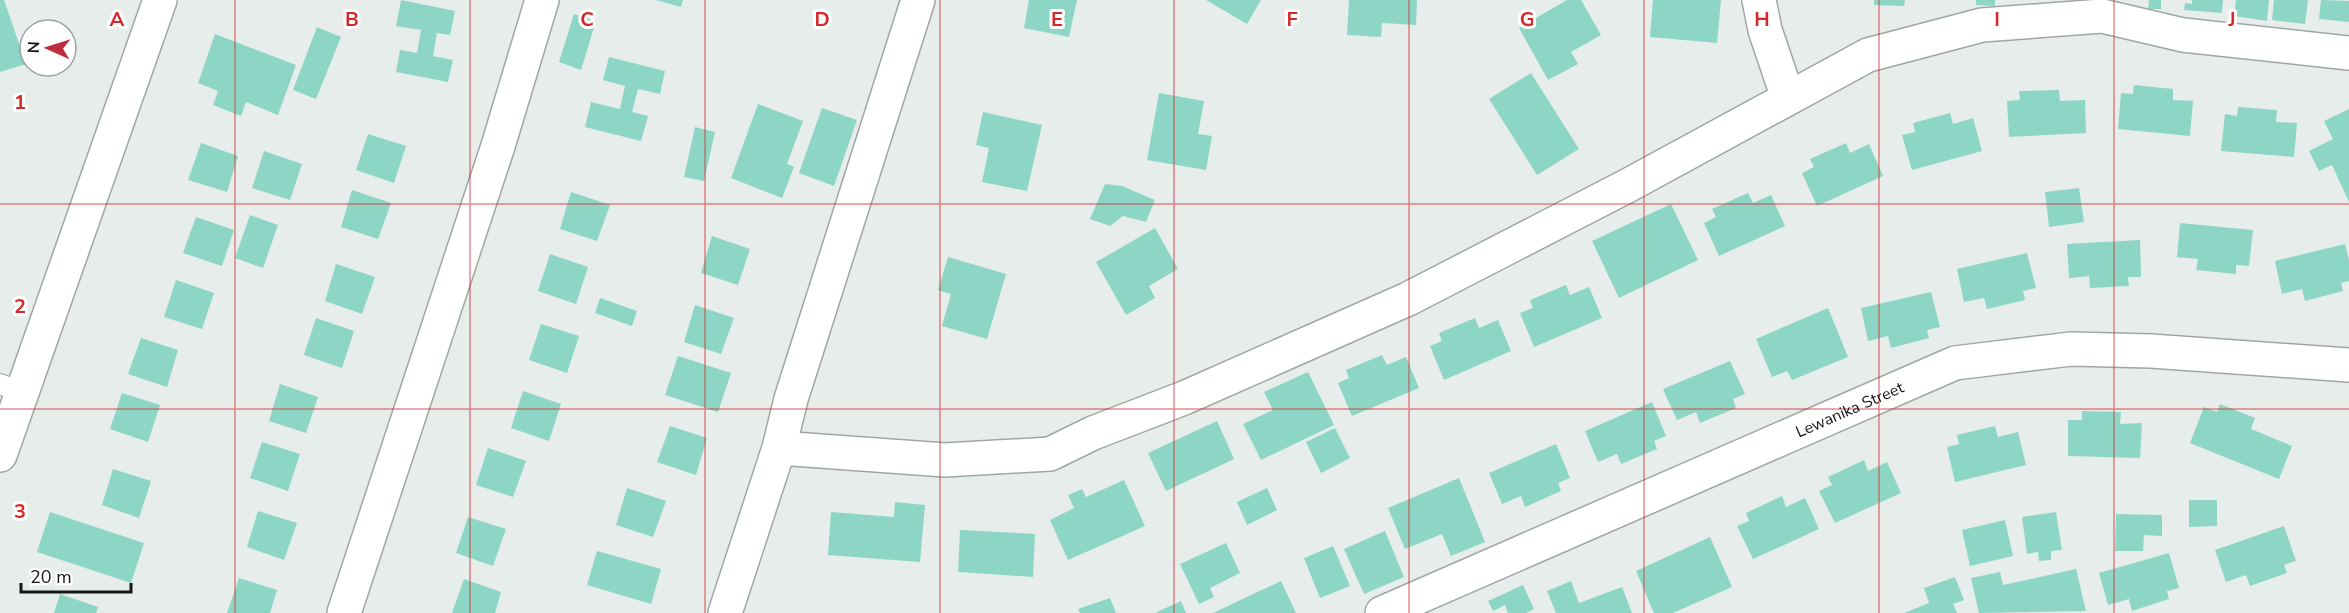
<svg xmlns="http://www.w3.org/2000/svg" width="2349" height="613" font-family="'Nunito Sans',sans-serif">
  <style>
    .building { fill: #8dd6c6 }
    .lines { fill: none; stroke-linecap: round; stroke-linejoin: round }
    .service-casing { stroke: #a0a6a5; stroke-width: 22 }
    .minor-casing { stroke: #a0a6a5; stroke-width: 36 }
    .service { stroke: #fff; stroke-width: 20 }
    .minor { stroke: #fff; stroke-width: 33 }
    .grid { fill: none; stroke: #d62828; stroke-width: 1.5; stroke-opacity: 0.55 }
    .labels { text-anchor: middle; stroke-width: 6; stroke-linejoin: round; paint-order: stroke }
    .street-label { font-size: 16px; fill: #141716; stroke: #fff }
    .grid-label { font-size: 20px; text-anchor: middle; font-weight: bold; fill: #d62828; stroke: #fff; stroke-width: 6; stroke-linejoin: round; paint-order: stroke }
  </style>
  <rect width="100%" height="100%" fill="#e6edeb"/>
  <g class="building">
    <path d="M0,0H4L26,64L0,72Z"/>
    <path d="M401,0L455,11L450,35L437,33L433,56L453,60L448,82L396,72L400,50L417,53L421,30L396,26Z"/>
    <path d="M656,0H683L681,7Z"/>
    <path d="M1029,0H1077L1069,37L1024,28Z"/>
    <path d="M1206,0H1261L1247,24Z"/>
    <path d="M1349,0H1417L1416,25L1382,23L1381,37L1347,35Z"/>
    <path d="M1567,0H1581L1601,35L1571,52L1578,64L1548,80L1519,28Z"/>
    <path d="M1653,0H1721L1717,43L1650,37Z"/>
    <path d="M1874,0H1905L1904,6L1874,5Z"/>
    <path d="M1976,0H1995V6L1976,5Z"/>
    <path d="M2149,0H2161V9H2148Z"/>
    <path d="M2192,0H2223L2222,13L2184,10L2185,3L2192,4Z"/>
    <path d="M2236,0H2269L2267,21L2234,16Z"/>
    <path d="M2274,0H2308L2305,24L2272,20Z"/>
    <path d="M2321,0L2349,1V22L2319,19Z"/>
    <path d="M574,14L596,21L581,70L559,62Z"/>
    <path d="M317,27L341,37L316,99L293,90Z"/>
    <path d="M215,34L296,65L278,115L246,102L241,116L213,105L218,91L198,83Z"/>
    <path d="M609,57L665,71L660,94L638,89L632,112L648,116L641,141L585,127L591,102L620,109L625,86L603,80Z"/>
    <path d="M1531,73L1579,149L1537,175L1489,99Z"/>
    <path d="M2134,85L2173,89V100L2193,101L2190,136L2118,129L2121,93L2133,94Z"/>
    <path d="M2059,90L2060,101L2085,100L2086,133L2009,137L2007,101L2020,100L2019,91Z"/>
    <path d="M1159,93L1204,101L1198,134L1212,136L1206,170L1147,160Z"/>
    <path d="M758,104L803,121L787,164L794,167L782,198L731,178Z"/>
    <path d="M2238,107L2277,110L2276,122L2297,123L2294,157L2221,151L2225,114L2237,116Z"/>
    <path d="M822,108L857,120L834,186L799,173Z"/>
    <path d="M2349,109V202L2332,165L2319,171L2309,151L2333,139L2324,121Z"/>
    <path d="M983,112L1042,125L1027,191L982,182L989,148L976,145Z"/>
    <path d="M1950,113L1953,124L1973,118L1982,151L1912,170L1902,135L1915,132L1913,123Z"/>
    <path d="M695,127L715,132L704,181L684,177Z"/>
    <path d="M368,134L406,146L394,183L356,170Z"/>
    <path d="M201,143L238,156L227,192L188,180Z"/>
    <path d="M1846,143L1850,153L1869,144L1883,176L1817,206L1802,173L1814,167L1810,159Z"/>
    <path d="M264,151L302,164L290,200L252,188Z"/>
    <path d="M1105,184L1122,186L1155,200L1146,222L1123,216L1110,226L1090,219Z"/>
    <path d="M2079,188L2084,222L2049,227L2045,192Z"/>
    <path d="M352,190L391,203L378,239L341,227Z"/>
    <path d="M571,192L610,205L597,241L560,229Z"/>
    <path d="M1748,193L1753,203L1771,195L1785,226L1719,256L1704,223L1716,217L1712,209Z"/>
    <path d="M1671,204L1698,260L1619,298L1592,241Z"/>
    <path d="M250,215L278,225L263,268L235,258Z"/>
    <path d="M196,217L234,230L222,266L183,253Z"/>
    <path d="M2180,223L2253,230L2249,266L2236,265V274L2196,270L2198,259L2177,257Z"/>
    <path d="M1155,228L1178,269L1149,286L1155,298L1126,315L1096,262Z"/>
    <path d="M712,236L750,249L738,285L701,273Z"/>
    <path d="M2140,240L2141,277H2128L2129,286L2090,288L2089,276L2069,278L2067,244Z"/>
    <path d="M2345,244L2349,260V281L2341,283L2343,291L2305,301L2302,289L2282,294L2275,261Z"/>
    <path d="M2027,253L2036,288L2023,291L2025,300L1987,309L1984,298L1964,302L1957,269Z"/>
    <path d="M550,254L588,267L576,304L538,291Z"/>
    <path d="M948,257L1006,274L987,339L942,326L951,294L938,290Z"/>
    <path d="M336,264L375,277L362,314L325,301Z"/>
    <path d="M176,280L214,293L202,329L164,317Z"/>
    <path d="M1566,285L1570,295L1589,287L1602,318L1534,347L1520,313L1533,308L1530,300Z"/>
    <path d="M1931,292L1940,327L1927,330L1929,338L1891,348L1888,336L1868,341L1861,308Z"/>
    <path d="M600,298L637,311L632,326L595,313Z"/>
    <path d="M695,305L734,318L721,354L684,342Z"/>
    <path d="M1828,308L1848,357L1792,380L1787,371L1772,377L1756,339Z"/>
    <path d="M316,318L354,331L342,368L304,355Z"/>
    <path d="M1475,318L1479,328L1498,320L1511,351L1444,380L1430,346L1442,341L1439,333Z"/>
    <path d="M541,324L579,336L567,373L529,360Z"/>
    <path d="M141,338L178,350L167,387L128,374Z"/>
    <path d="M1382,355L1387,365L1406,357L1419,388L1352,416L1338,383L1349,378L1346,370Z"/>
    <path d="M678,356L731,373L718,412L665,395Z"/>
    <path d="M1730,361L1745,394L1733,399L1736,408L1700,423L1696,412L1677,420L1663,389Z"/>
    <path d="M1308,372L1334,425L1261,460L1243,424L1273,410L1264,392Z"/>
    <path d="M280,384L318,397L306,433L269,421Z"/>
    <path d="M523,391L561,404L549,441L511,428Z"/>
    <path d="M122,393L160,405L148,442L110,429Z"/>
    <path d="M1652,402L1666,436L1654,441L1657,449L1621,464L1617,454L1598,462L1585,431Z"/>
    <path d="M2220,404L2255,418L2251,429L2292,446L2279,479L2190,443L2204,407L2217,412Z"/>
    <path d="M2082,411L2121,412L2120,424L2142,423L2140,458L2068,456V420H2082Z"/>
    <path d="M1217,421L1234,459L1166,491L1148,453Z"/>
    <path d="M670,426L707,438L696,475L657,462Z"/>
    <path d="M1995,426L1998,437L2018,432L2026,465L1955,482L1947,447L1959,444L1957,435Z"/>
    <path d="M1335,428L1350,458L1321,473L1306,442Z"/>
    <path d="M262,442L300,454L288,491L250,478Z"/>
    <path d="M1556,444L1570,478L1558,483L1561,491L1525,507L1521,496L1502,504L1489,473Z"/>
    <path d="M488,448L526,461L513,497L476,485Z"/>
    <path d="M1864,460L1868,471L1887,462L1901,493L1835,523L1819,491L1832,485L1828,477Z"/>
    <path d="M113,469L151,481L139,518L102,505Z"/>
    <path d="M1459,478L1485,542L1451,556L1442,534L1405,549L1388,508Z"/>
    <path d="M1124,480L1145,526L1068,560L1050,520L1074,508L1068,495L1082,489L1086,497Z"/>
    <path d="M627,488L666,501L653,537L616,525Z"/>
    <path d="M1267,488L1277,510L1247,525L1237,502Z"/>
    <path d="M1782,496L1786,507L1805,498L1819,529L1753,559L1737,526L1749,521L1746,513Z"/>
    <path d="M2189,500H2217V526L2189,527Z"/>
    <path d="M895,502L925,505L920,562L828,555L831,512L894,517Z"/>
    <path d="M258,511L297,523L284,560L247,547Z"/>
    <path d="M50,512L144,543L131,583L37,552Z"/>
    <path d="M2056,512L2062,550L2051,551V560L2039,561L2038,552L2027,554L2022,517Z"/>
    <path d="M2116,514L2162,515V536L2144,535L2143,551H2115Z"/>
    <path d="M468,517L506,529L493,566L456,553Z"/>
    <path d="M2005,520L2013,556L1970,566L1962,530Z"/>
    <path d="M2284,526L2296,561L2284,565L2287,573L2250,586L2246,575L2226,582L2215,550Z"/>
    <path d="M960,530L1035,534L1033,577L958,572Z"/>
    <path d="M1385,531L1404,577L1364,594L1344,549Z"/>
    <path d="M1710,537L1732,587L1673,613H1654L1636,571Z"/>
    <path d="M1226,543L1240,573L1210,588L1214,597L1199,604L1180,564Z"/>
    <path d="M1333,546L1350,586L1320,598L1304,558Z"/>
    <path d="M597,551L661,569L651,604L587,585Z"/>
    <path d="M2169,553L2179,588L2167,591L2169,599L2132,611L2129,599L2108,605L2099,573Z"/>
    <path d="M2076,569L2086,611L1979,613L1971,578L2000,572L2003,585Z"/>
    <path d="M1955,577L1964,600L1953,604L1957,613H1904L1929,603L1924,588Z"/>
    <path d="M239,578L277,590L270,613H227Z"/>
    <path d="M464,579L501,592L495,613H452Z"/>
    <path d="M1281,581L1296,613H1213Z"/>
    <path d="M1571,581L1579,603L1622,587L1632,613H1556L1547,591Z"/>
    <path d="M1523,585L1534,609L1526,613H1508L1505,605L1493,611L1488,601Z"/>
    <path d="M60,594L98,607L96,613H54Z"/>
    <path d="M1110,598L1116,613H1080L1078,609Z"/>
    <path d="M1181,601L1186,613H1155Z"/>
  </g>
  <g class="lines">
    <defs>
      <path id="service" d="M0,384L22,393"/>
      <g id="minor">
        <path d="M1759,0L1765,30L1788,98"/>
        <path d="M779,448L945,460L1050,454L1093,433L1184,398L1408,299L1627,186L1868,55L1982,25L2102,16L2183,35L2349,53"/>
        <path d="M0,455L160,0"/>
        <path d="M344,613L498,146L542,0"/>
        <path d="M725,613L779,448L791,399L918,0"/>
        <path id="s1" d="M1382,613L1955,363L2071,349L2151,351L2349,365"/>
      </g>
    </defs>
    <use href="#service" class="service-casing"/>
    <use href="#minor" class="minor-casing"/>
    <use href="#service" class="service"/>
    <use href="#minor" class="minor"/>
  </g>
  <path class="grid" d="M235,0V613M470,0V613M705,0V613M940,0V613M1174,0V613M1409,0V613M1644,0V613M1879,0V613M2114,0V613M0,204H2349M0,409H2349"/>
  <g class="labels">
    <g class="street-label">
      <text dy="6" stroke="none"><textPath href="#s1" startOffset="510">Lewanika Street</textPath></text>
    </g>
  </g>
  <g class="grid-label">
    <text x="117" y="26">A</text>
    <text x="352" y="26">B</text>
    <text x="587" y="26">C</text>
    <text x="822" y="26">D</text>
    <text x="1057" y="26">E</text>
    <text x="1292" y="26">F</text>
    <text x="1527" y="26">G</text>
    <text x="1762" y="26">H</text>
    <text x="1997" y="26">I</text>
    <text x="2232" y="26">J</text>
    <text x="20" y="109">1</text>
    <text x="20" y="313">2</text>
    <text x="20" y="518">3</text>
  </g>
  <g transform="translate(48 48) rotate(273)"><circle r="28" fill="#ffffff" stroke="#a1a2a2" stroke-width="1.5"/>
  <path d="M0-4.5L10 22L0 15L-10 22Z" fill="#bd2c3f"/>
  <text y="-9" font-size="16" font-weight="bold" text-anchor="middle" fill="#141716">N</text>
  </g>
  <path d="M21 583v9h110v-9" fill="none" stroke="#141716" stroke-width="3"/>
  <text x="30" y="583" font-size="18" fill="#141716" stroke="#ffffff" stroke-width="4.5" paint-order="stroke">20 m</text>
</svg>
